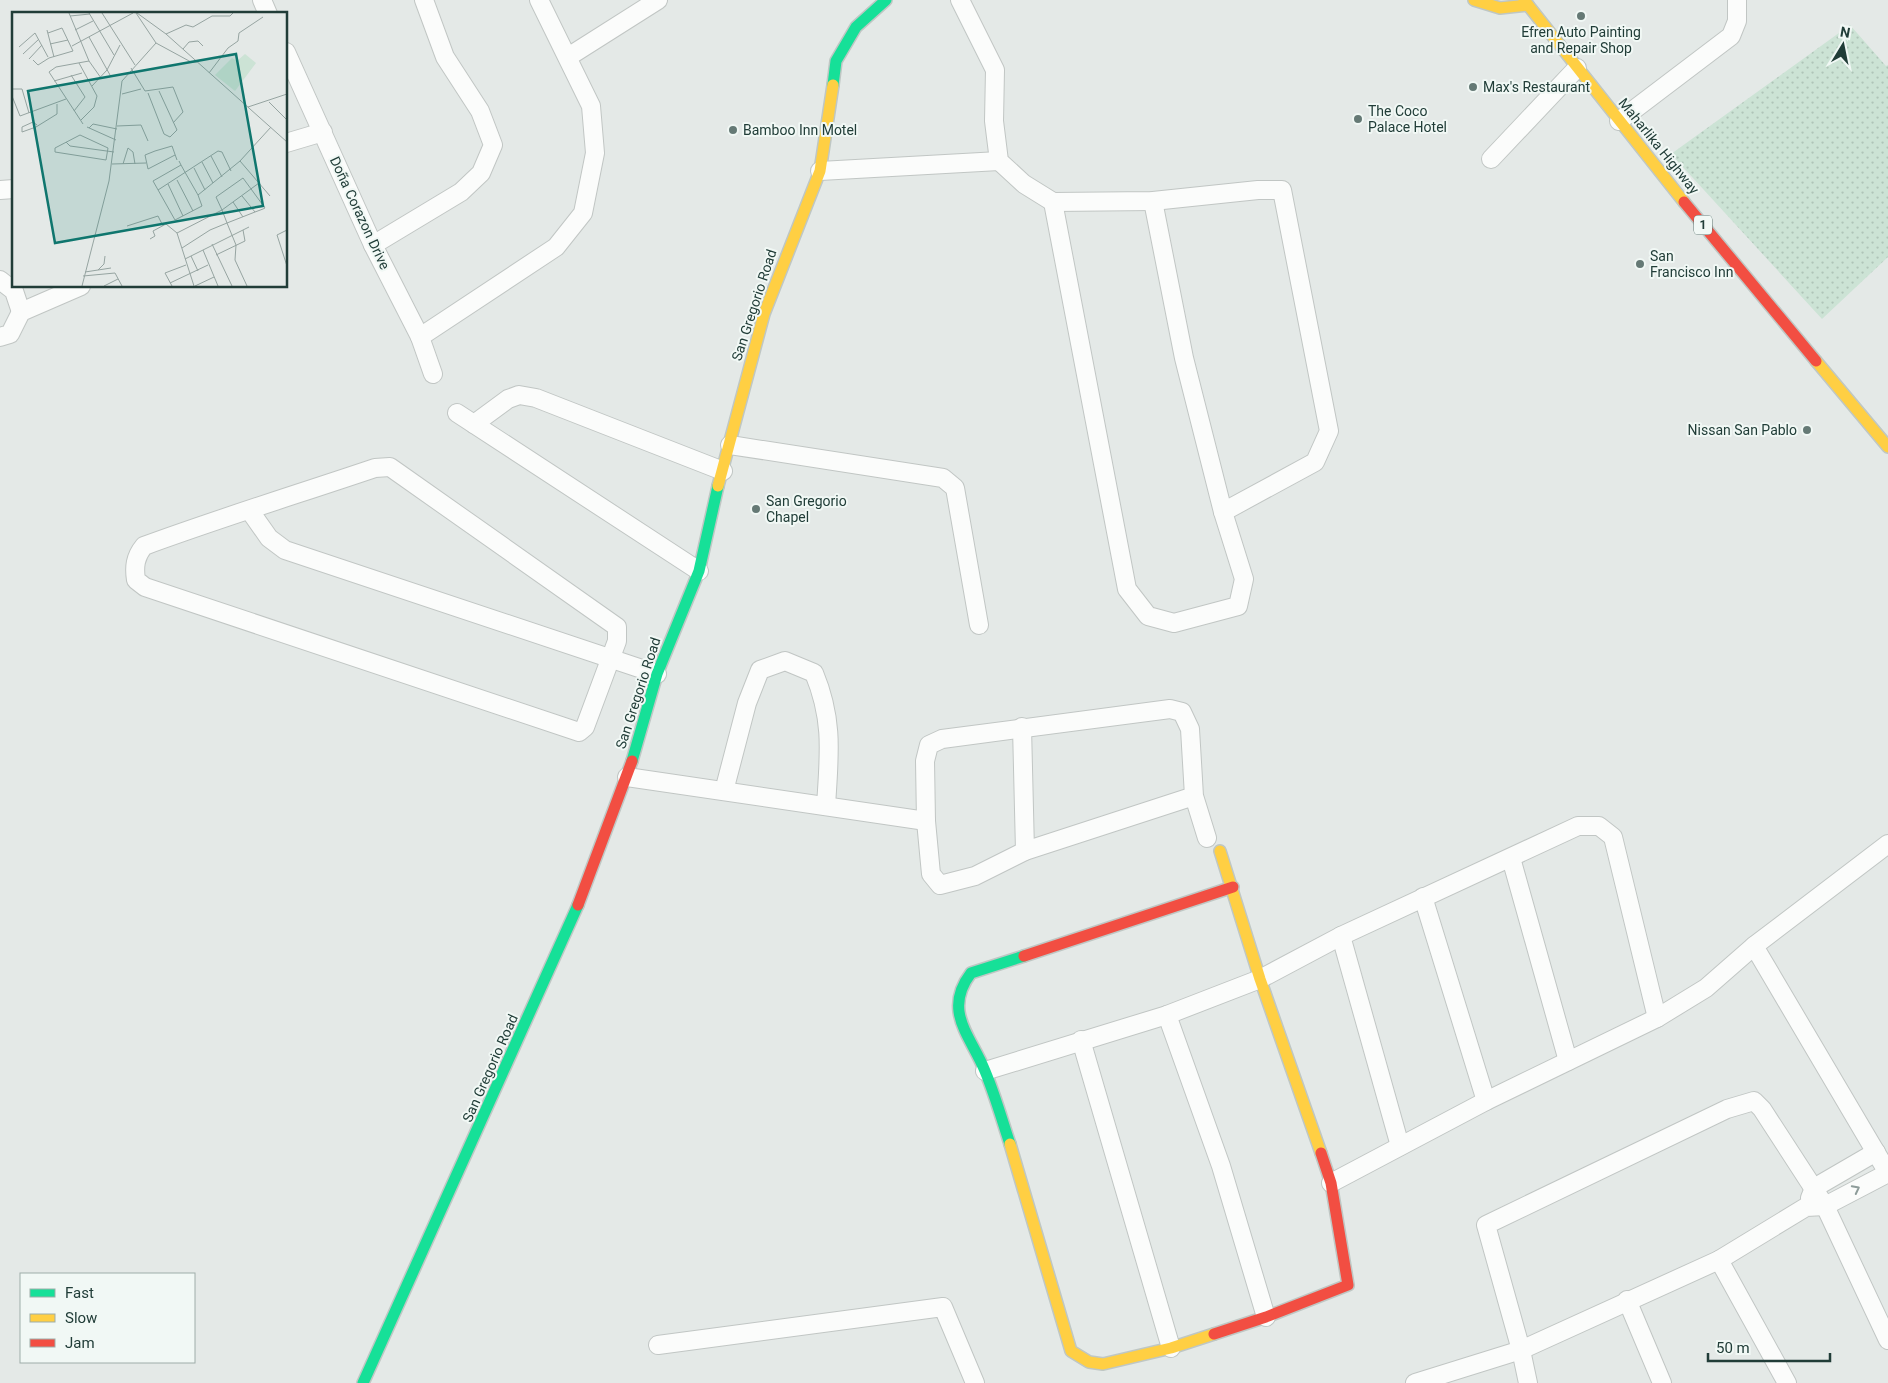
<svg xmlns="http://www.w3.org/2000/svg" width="1888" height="1383" font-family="Roboto,sans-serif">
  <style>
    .grass { fill: url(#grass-dots) }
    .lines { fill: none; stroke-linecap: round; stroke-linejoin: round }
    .street-casing { stroke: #c1c6c4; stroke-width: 20 }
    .fast-casing { stroke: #bfc7c4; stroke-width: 14 }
    .slow-casing { stroke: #bfc7c4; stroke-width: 14 }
    .jam-casing { stroke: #bfc7c4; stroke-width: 14 }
    .street { stroke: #fbfcfb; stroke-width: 18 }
    .fast { stroke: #16e098; stroke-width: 11 }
    .slow { stroke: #ffcf43; stroke-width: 11 }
    .jam { stroke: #f24e42; stroke-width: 11 }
    .oneway { stroke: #8e9c9a }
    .poi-dot { fill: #657975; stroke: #f1f8f5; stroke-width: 2 }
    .labels { text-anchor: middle; stroke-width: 4; stroke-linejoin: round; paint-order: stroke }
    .shield { fill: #f1f8f5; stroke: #5f7571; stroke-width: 1 }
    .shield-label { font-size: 12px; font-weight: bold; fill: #213d38 }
    .poi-label { font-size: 14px; fill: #213d38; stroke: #f1f8f5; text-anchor: start }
    .street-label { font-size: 14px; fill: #213d38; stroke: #f1f8f5 }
    .inset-road { fill: none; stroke: #96a4a1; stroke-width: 1 }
    .view { fill: #0f766e; fill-opacity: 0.15; stroke: #0f766e; stroke-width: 2.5 }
    .inset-edge { fill: none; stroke: #213d38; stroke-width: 2.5 }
  </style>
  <defs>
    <pattern id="grass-dots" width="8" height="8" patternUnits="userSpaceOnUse" patternTransform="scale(1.25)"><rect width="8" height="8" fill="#cce3d5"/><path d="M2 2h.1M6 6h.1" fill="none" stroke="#afc4b8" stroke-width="1.8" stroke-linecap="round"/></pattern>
  </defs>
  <rect width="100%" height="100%" fill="#e4e9e7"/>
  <path class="grass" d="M1850,25L1886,66L1888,65V257L1822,319L1671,154Z"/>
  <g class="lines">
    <defs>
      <g id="street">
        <path d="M262,0L268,14"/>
        <path d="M960,0L995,70L994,121L999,161L1024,184L1053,202L1153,201L1258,190H1282L1329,431L1315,462L1223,512"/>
        <path d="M286,52L373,245L420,337L433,374"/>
        <path d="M568,57L658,0"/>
        <path d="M1619,121L1731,36L1737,21V0"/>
        <path d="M286,143L323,132"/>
        <path d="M1491,159L1577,68"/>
        <path d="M820,171L999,161"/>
        <path d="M0,190L14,189"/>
        <path d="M1053,202L1127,589L1148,616L1174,623L1238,606L1244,579L1223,512L1184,358L1153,201"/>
        <path d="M373,245L461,192L481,173L493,145L480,111L445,57L424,0"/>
        <path d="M0,280L14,291L21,312"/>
        <path d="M0,337L10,334L21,312L81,286"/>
        <path d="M420,337L556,247L583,213L595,153L591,106L539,0"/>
        <path d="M457,413L699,571"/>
        <path d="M474,424L508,399L519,395L536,398L723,471"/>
        <path d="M730,445L943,478L955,488L979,625"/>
        <path d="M390,467L617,627V641L585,727L579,732L145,587L136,580C134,567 135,557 144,546C220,518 298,494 375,468Z"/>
        <path d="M250,511L269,538L285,550L657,674"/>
        <path d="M1022,727L1025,851"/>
        <path d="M627,777L926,821"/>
        <path d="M724,791L747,703L760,670L785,661L814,673C834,721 829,756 826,806"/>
        <path d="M1194,796L1025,851L975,876L940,885L931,874L926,821L925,761L929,745L942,739L1170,709L1182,712L1190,729L1194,796L1207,838"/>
        <path d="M1888,844L1754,946L1888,1173"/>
        <path d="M1511,858L1568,1061"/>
        <path d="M1423,897L1486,1101"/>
        <path d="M1341,936L1400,1146"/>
        <path d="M1167,1015L1221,1166L1266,1317"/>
        <path d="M1081,1040L1171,1348"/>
        <path d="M985,1071L1167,1015L1260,979L1341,936L1578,826H1599L1613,837L1657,1018"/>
        <path d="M1331,1183L1486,1101L1657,1018L1706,988L1754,946"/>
        <path d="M1810,1198L1814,1188L1876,1152"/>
        <path d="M1719,1260L1787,1383"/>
        <path d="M1627,1300L1662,1383"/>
        <path d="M658,1345L943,1307L975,1383"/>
        <path d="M1415,1383L1521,1350L1719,1260L1806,1207L1825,1206L1888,1173"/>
        <path d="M1528,1383L1521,1350L1486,1225L1727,1109L1754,1101L1762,1109L1825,1206L1888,1340"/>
      </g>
      <g id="fast">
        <path d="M833,85L836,61L856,27L886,0"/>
        <path d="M632,761L657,674L699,571L718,486"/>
        <path d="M1010,1144C1002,1120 995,1095 985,1071C971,1036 942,1011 971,973L1024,956"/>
        <path d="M363,1383L578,905"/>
      </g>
      <g id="slow">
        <path d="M1474,0L1500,8L1528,5"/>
        <path d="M1524,0L1684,202"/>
        <path d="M1816,361L1888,447"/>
        <path d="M718,486L764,314L820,171L833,85"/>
        <path d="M1220,851L1260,979L1321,1153"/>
        <path d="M1010,1144L1071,1351L1089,1362L1103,1364L1171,1348L1214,1334"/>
      </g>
      <g id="jam">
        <path d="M1684,202L1816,361"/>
        <path d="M578,905L632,761"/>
        <path d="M1024,956L1233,887"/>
        <path d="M1214,1334L1266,1317L1348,1285L1331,1183L1321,1153"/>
      </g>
    </defs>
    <use href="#street" class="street-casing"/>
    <use href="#fast" class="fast-casing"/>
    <use href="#slow" class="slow-casing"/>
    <use href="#jam" class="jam-casing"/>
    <use href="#street" class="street"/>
    <use href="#fast" class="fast"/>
    <use href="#slow" class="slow"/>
    <use href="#jam" class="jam"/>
  </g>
  <defs><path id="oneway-chevron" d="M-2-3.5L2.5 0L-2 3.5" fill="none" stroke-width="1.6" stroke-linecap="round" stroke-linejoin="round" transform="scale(1.25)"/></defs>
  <use class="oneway" href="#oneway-chevron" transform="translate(1856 1189) rotate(-27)"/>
  <g class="poi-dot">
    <circle cx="1581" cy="16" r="5"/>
    <circle cx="1473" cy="87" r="5"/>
    <circle cx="1358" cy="119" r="5"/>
    <circle cx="733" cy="130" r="5"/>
    <circle cx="1640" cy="264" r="5"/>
    <circle cx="1807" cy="430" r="5"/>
    <circle cx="756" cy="509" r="5"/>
  </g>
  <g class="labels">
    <rect class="shield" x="1694" y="215.5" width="18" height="19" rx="4"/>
    <g class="shield-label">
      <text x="1703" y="229">1</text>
    </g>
    <g class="poi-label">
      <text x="1581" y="37" text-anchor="middle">Efren Auto Painting<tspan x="1581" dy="16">and Repair Shop</tspan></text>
      <text x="1483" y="92">Max's Restaurant</text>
      <text x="1368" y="116">The Coco<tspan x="1368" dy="16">Palace Hotel</tspan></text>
      <text x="743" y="135">Bamboo Inn Motel</text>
      <text x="1650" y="261">San<tspan x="1650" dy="16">Francisco Inn</tspan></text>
      <text x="1797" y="435" text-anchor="end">Nissan San Pablo</text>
      <text x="766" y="506">San Gregorio<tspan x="766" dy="16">Chapel</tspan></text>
    </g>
    <g class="street-label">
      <text transform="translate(1659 146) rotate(51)" y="5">Maharlika Highway</text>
      <text transform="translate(360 213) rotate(65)" y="5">Doña Corazon Drive</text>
      <text transform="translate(754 305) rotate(-72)" y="5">San Gregorio Road</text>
      <text transform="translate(638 693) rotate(-72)" y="5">San Gregorio Road</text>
      <text transform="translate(490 1068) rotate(-66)" y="5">San Gregorio Road</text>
    </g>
  </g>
  <g transform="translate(12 12)">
    <rect width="275" height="275" fill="#e4e9e7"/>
    <path d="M233,42L244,51L223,79L203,63L220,46L225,49Z" fill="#cce3d5"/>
    <path class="inset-road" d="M57,1L77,49L89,66M77,1L102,43M90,1L123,53M124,1L144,31L179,50H185M125,1L154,22L275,130M58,4L78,2M35,18L42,45M63,18L81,9M154,22L174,13L181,15L200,4H218L221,1M77,25L98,63M38,32L56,28M60,34L121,1M7,35L23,21L36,45M171,37L177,30L186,29L191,34M11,42L27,27M17,47L30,33M21,48L26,53L37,46L61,39L50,16L36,21M67,51L85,84L82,95L69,108M119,56L133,79L161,75L171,100L161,111M197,61L216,36L226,29L227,21L251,5M59,63L73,85L62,99M42,69L70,61M80,74L95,58L108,33M0,77H10L17,101M136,81L152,122L158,125L165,118L147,79M110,82L129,77M0,84L8,104L54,87M257,90L275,108M236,95L275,82M71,112L37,60L44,55L77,49M25,113L21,110L10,115V120L24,115L45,102V92M105,114L129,113L136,129M75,115L104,128M77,116L81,112L105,117M68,123L96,136L94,148L43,140V136ZM54,130L58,134L102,140M163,143L136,157L133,143L143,139L160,134L165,148M199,144L210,165M167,149L169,153L174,162L186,183L190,194L163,208L141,169L169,153M190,150L201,171M100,152L134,151M111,152L116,136L121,140L123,152M182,156L193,178M165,168L181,199M156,172L171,204M146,178L206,139L210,140L219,159M186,183L228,149M230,184L243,200M258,184L228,149L259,115M221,190L231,205M115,214L146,204L151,214M275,218L265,223L275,254M165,221L210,198L247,171M138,227L143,224L141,219L154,212L165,221L182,274M200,232L220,274M170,236L198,218L215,211L243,200L251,197L253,196L231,166L204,185L210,198L215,211L224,233L223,248L235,274M191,238L206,274M204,243L233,229L231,218M179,244L186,259M173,247L237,215M86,258L92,252L93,244M73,260L99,256M71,264L103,261L110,274M158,271L196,253M70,274L97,169L110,69L144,31M92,274L106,267M160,274L153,261L174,253M183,274L202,265"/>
    <path class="view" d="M224,42L251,194L43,231L16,79Z"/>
    <rect width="275" height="275" class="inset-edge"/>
  </g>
  <rect x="20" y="1273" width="175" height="90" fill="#f1f8f5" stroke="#9eada9"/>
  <rect x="30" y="1289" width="25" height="8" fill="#16e098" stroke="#9eada9"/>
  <text x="65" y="1298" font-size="15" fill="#213d38">Fast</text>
  <rect x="30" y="1314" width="25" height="8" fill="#ffcf43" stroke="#9eada9"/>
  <text x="65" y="1323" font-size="15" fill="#213d38">Slow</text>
  <rect x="30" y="1339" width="25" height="8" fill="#f24e42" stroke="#9eada9"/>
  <text x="65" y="1348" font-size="15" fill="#213d38">Jam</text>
  <g transform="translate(1843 45) rotate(10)" stroke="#f1f8f5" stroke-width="4" paint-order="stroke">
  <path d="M0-4L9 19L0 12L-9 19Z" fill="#213d38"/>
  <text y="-8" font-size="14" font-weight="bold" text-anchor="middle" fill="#213d38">N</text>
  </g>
  <path d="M1708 1353v8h122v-8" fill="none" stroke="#213d38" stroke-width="2.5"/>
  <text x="1716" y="1353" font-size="15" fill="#213d38" stroke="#f1f8f5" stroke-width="4" paint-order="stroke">50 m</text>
</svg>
